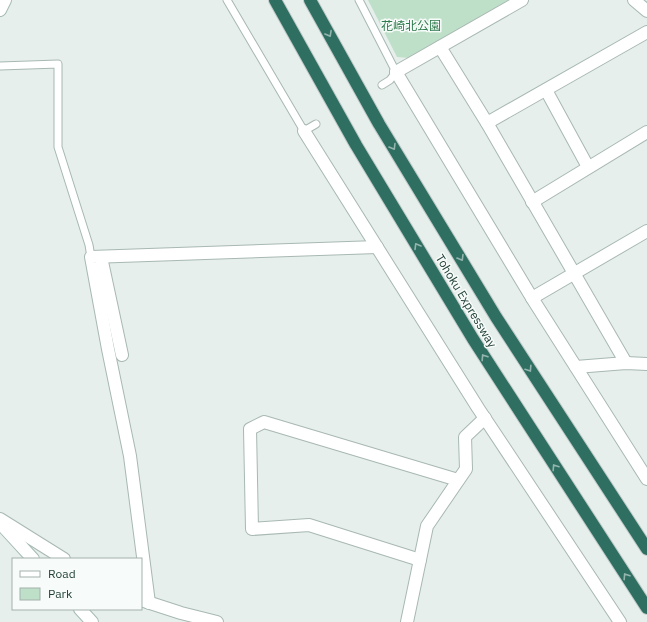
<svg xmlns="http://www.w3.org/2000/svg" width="647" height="622" font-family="'IBM Plex Sans','Noto Sans JP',sans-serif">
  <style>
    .green { fill: #bfe0c8 }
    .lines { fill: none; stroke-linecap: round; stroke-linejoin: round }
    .service-casing { stroke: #a8b8b2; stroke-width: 9 }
    .minor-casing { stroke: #a8b8b2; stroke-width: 14 }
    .tertiary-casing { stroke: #a8b8b2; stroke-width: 14 }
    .secondary-casing { stroke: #a4bbb3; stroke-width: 14 }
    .motorway-casing { stroke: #c2cac8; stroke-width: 14 }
    .service { stroke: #fff; stroke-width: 7 }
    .minor { stroke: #fff; stroke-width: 12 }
    .tertiary { stroke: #fff; stroke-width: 12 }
    .secondary { stroke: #fff; stroke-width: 12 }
    .motorway { stroke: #2f6f62; stroke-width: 12 }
    .oneway { stroke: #93b5ae }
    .labels { text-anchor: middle; stroke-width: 3; stroke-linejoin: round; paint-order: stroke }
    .park-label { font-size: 12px; fill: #2d7a4b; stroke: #f7fbf9 }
    .street-label { font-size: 12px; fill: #24423a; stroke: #f7fbf9 }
  </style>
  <rect width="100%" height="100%" fill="#e6efeb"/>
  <path class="green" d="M368,0H508L409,58L397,57Z"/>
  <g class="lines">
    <defs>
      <g id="service">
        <path d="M227,0L304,131L316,124"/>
        <path d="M359,0L396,72L390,80L382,85"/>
        <path d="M0,66L58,64V147L89,245L91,257"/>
      </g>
      <g id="minor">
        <path d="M634,0L647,11"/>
        <path d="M440,47L487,123L626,363"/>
        <path d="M396,72L522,0"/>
        <path d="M546,90L588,167"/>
        <path d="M487,123L647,32"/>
        <path d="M532,202L647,132"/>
        <path d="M101,257L122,355"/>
        <path d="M532,298L647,231"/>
        <path d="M576,367L626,363L647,364"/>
        <path d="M420,560L309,525L252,529L250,429L264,422L458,480"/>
        <path d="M149,603L130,456L108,349L91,257L377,247"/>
        <path d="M407,622L427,526L466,469L465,437L485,418"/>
      </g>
      <g id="tertiary">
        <path d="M396,72L532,298L647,479"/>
        <path d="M304,131L478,408L620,622"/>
        <path d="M0,519L64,559"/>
        <path d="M141,600L181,613L217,622"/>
      </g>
      <g id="secondary">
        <path d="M0,10L5,0"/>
        <path d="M0,523L33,559"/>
        <path d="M80,609L92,622"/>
      </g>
      <g id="motorway">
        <path d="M275,0L356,145L473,339L647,608"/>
        <path d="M310,0L379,124L496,317L647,549"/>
      </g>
    </defs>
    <use href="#service" class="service-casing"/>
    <use href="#minor" class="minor-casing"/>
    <use href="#tertiary" class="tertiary-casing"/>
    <use href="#secondary" class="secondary-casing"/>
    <use href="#motorway" class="motorway-casing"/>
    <use href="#service" class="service"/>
    <use href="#minor" class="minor"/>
    <use href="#tertiary" class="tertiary"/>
    <use href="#secondary" class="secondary"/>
    <use href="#motorway" class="motorway"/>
  </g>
  <defs><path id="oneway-chevron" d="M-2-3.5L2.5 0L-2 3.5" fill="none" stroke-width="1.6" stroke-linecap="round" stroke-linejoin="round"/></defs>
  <g class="oneway">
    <use href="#oneway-chevron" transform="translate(329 34) rotate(61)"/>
    <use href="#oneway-chevron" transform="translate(393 147) rotate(59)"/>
    <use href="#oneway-chevron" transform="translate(417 246) rotate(-121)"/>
    <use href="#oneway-chevron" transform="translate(461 258) rotate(59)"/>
    <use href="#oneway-chevron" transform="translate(484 357) rotate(-123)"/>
    <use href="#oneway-chevron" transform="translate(529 369) rotate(57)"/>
    <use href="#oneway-chevron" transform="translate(555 467) rotate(-123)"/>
    <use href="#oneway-chevron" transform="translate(626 576) rotate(-123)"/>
  </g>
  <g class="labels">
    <g class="park-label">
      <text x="411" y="30">花崎北公園</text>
    </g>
    <g class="street-label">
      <text transform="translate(466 301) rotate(59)" y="4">Tohoku Expressway</text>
    </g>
  </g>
  <rect x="12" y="558" width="130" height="52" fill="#f7fbf9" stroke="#a3b1ad"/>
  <rect x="20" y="571" width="20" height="6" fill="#ffffff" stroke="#a3b1ad"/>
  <text x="48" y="578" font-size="12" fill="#24423a">Road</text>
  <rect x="20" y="588" width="20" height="12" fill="#bfe0c8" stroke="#a3b1ad"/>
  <text x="48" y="598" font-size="12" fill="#24423a">Park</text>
</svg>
